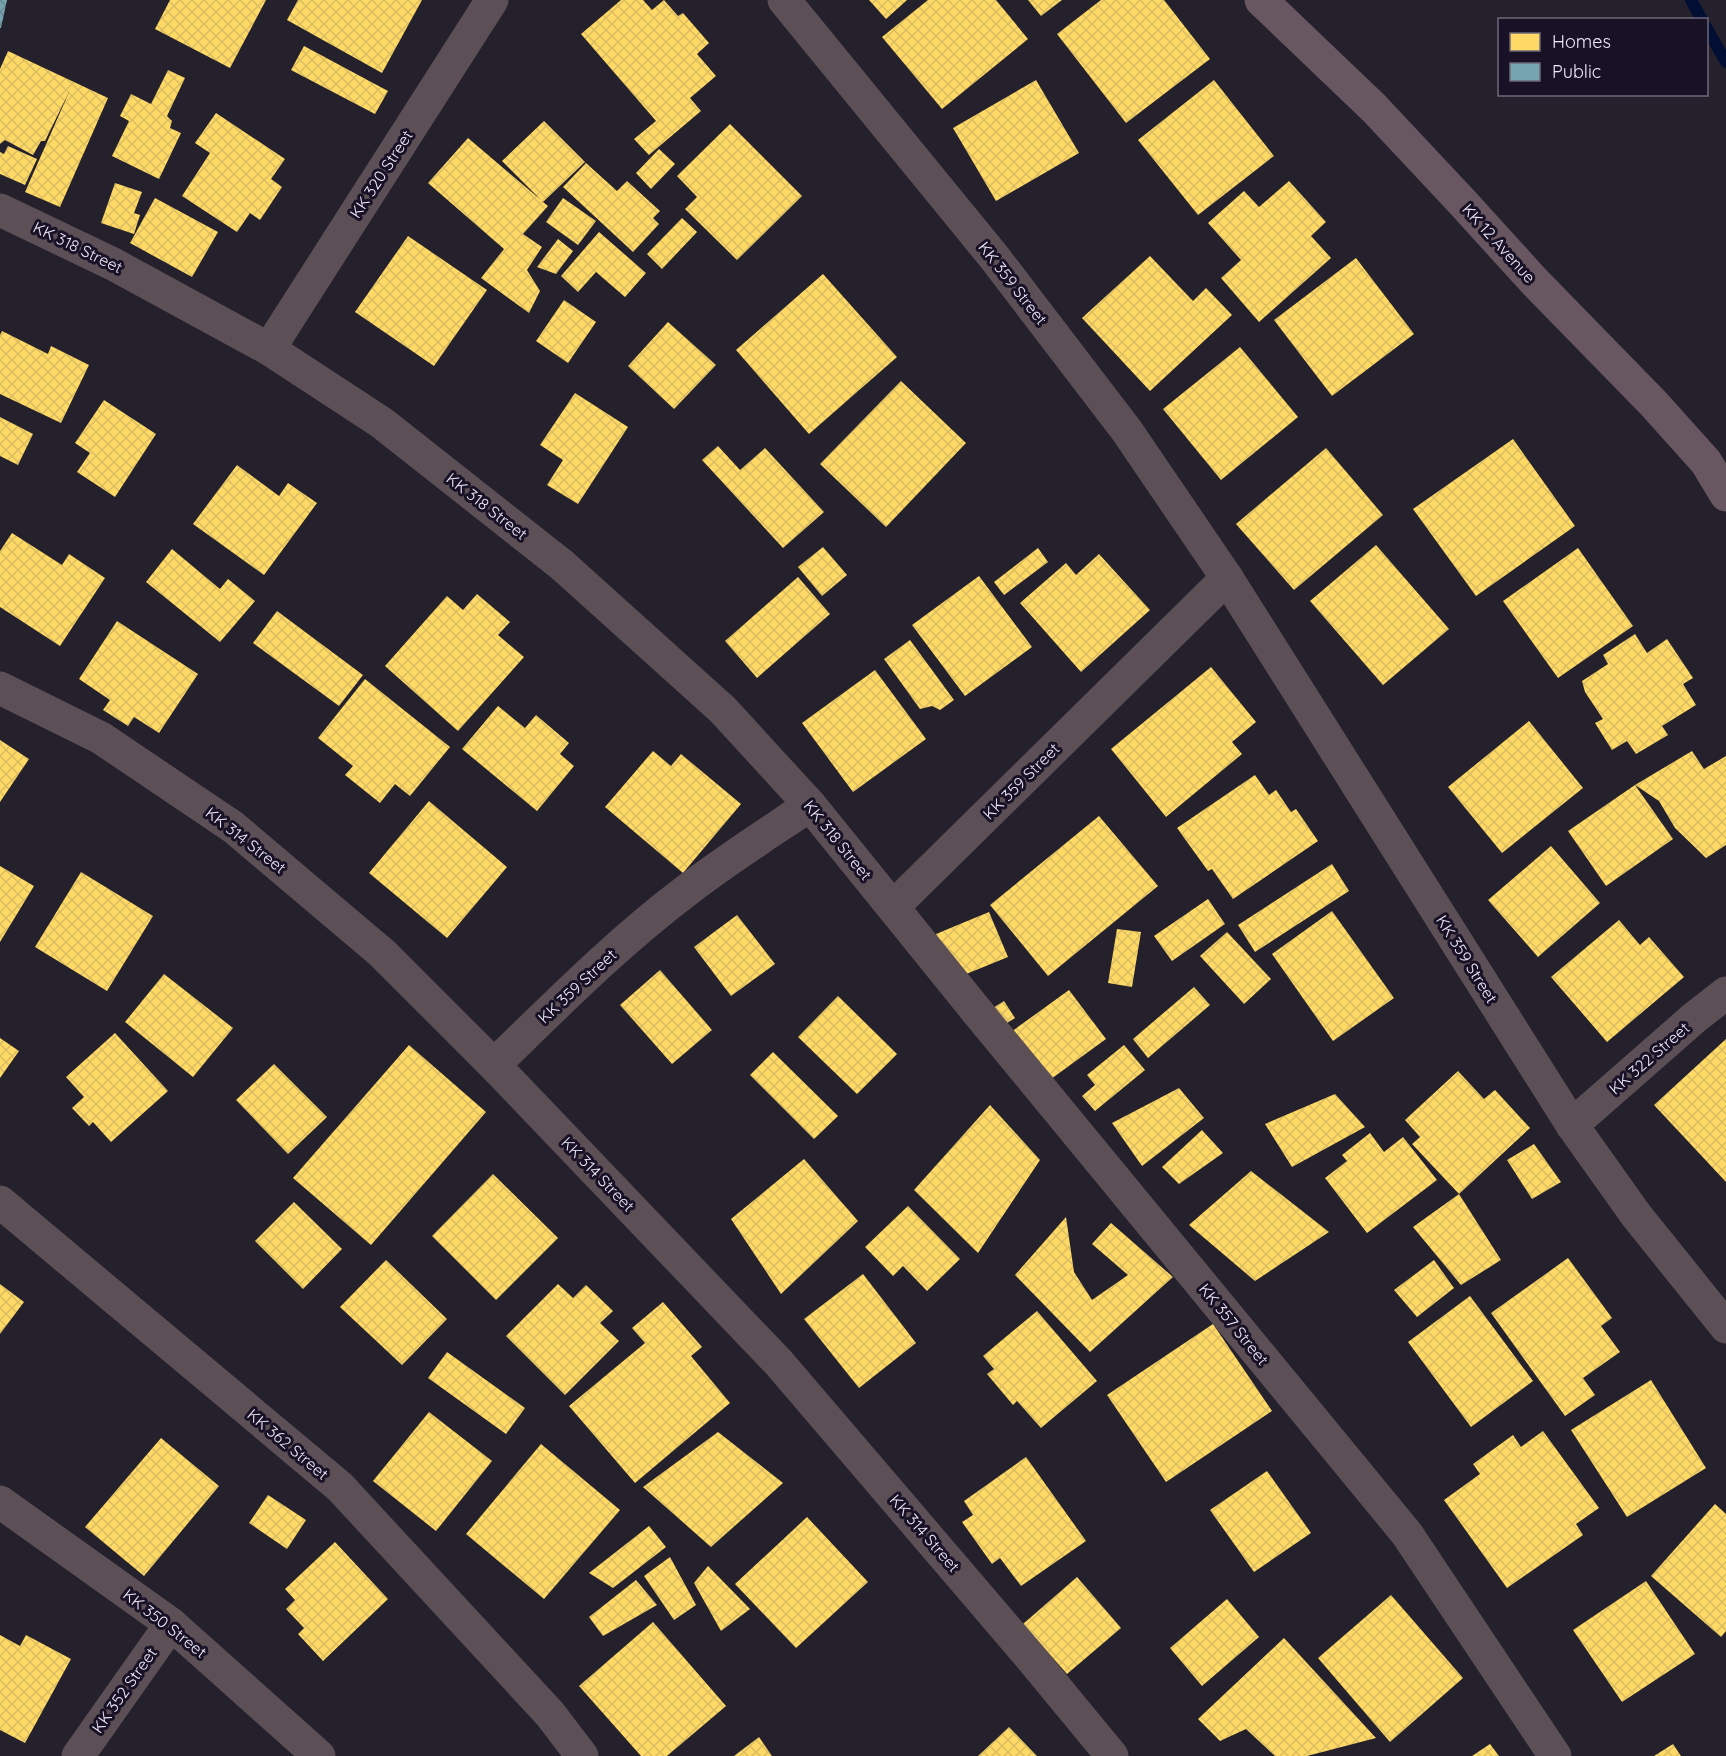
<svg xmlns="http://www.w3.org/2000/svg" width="1726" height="1756" font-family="Quicksand,sans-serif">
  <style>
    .homes { fill: url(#homes-cross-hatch) }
    .public { fill: url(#public-cross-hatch) }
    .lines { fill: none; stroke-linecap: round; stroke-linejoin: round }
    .stream { stroke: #030e35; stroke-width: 12 }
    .minor { stroke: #5c4f55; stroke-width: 33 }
    .major { stroke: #685760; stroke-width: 33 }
    .labels { text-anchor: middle; stroke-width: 6; stroke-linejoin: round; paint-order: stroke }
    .street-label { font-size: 16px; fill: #efeafa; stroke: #191227 }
  </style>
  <defs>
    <pattern id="homes-cross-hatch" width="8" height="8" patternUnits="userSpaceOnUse" patternTransform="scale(1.5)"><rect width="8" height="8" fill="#ffd966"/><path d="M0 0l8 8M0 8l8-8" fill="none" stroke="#dabc61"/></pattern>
    <pattern id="public-cross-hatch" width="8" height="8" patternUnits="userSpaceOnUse" patternTransform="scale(1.5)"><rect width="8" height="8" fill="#76a5af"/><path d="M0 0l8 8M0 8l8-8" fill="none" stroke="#688891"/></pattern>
  </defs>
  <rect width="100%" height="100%" fill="#24202c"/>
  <g class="homes">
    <path d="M170,0H266L230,68L155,29Z"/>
    <path d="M298,0H422L382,73L287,20Z"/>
    <path d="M621,0H643L652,10L664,0L678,16L683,13L709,43L697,54L716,76L690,98L701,111L649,155L634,139L656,121L581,34Z"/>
    <path d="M869,0H907L886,19Z"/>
    <path d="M928,0H996L1028,39L942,109L882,37Z"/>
    <path d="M1028,0H1062L1041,16Z"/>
    <path d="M1101,0H1164L1210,59L1126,123L1057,34Z"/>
    <path d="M304,46L388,91L375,114L291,70Z"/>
    <path d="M8,51L108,98L60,207L25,192L70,90L45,141H41L33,155L5,140L0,144V69Z"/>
    <path d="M168,70L185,78L167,116L172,121L170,128L181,133L159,179L112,156L129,121L120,116L131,94L151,104Z"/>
    <path d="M1036,80L1079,153L996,201L953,128Z"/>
    <path d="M1214,80L1274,156L1198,215L1138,140Z"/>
    <path d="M216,113L285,159L271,179L282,187L260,220L250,213L237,232L182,196L210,153L195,143Z"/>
    <path d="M544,121L585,162L543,202L548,206L523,234L542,247L527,270L540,291L529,313L481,278L504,249L428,183L468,138L541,200L502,161Z"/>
    <path d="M730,124L802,196L737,260L685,209L697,197L677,176Z"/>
    <path d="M8,146L37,159L25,185L0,174V152L4,154Z"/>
    <path d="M659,149L675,164L651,189L636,173Z"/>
    <path d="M586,163L617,191L627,181L660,211L653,218L659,224L633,252L563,187Z"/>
    <path d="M1289,181L1326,222L1311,236L1331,258L1259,322L1221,278L1241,260L1208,223L1244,191L1259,207Z"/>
    <path d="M115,183L142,192L134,213L140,215L134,234L101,223Z"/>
    <path d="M155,198L218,232L192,277L130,243Z"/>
    <path d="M563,198L596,221L578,245L546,222Z"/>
    <path d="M682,218L697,232L662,269L647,254Z"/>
    <path d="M599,232L646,273L625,297L596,272L578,292L561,276Z"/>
    <path d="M408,236L487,290L434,366L355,312Z"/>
    <path d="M558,239L573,251L556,274L537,267Z"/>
    <path d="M1150,256L1193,301L1206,288L1232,315L1150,391L1082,318Z"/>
    <path d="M1356,258L1414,334L1332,396L1274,320Z"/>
    <path d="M823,274L897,357L809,434L736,350Z"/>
    <path d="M564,300L596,322L568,363L536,341Z"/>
    <path d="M668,322L716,365L674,409L628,366Z"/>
    <path d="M2,331L48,354L51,346L89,365L61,423L0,394V335Z"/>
    <path d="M1240,347L1298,417L1221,480L1163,409Z"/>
    <path d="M901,381L966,443L886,527L820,464Z"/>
    <path d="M575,393L628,427L578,504L547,485L563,460L540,445Z"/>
    <path d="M104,400L156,434L115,497L77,472L90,453L75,443Z"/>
    <path d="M0,417L33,434L18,465L0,456Z"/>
    <path d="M1513,439L1575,526L1476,596L1413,509Z"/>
    <path d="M718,446L740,470L765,448L824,512L783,548L702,460Z"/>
    <path d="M1326,448L1383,515L1294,590L1236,524Z"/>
    <path d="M237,465L279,496L288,483L317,503L264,575L193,524Z"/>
    <path d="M12,533L62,565L69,554L105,578L60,646L0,607V551Z"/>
    <path d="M1376,545L1449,629L1383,685L1310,601Z"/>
    <path d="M823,547L847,575L822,596L798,567Z"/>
    <path d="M1038,548L1048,562L1004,595L994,582Z"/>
    <path d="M1578,548L1633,626L1558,678L1503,601Z"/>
    <path d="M172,549L220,589L228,579L255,601L220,642L146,582Z"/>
    <path d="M1099,554L1150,610L1081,672L1020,603L1066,563L1076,575Z"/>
    <path d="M979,576L1032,647L965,696L912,625Z"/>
    <path d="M798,577L830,614L757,678L725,641Z"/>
    <path d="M477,594L510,622L498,635L524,657L458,731L385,666L447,596L463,610Z"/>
    <path d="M277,611L363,675L339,706L253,643Z"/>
    <path d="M117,621L198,674L159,733L134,717L128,726L103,710L110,700L79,679Z"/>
    <path d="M1635,634L1647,653L1667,639L1693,678L1683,684L1696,705L1662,726L1668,735L1636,754L1627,741L1612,750L1595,723L1603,719L1585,692L1582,681L1608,664L1603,655Z"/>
    <path d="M910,640L954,700L940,710L932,706L920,709L884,659Z"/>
    <path d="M1211,667L1256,722L1232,742L1242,754L1166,817L1111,749Z"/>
    <path d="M875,670L926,739L853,792L802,723Z"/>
    <path d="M365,679L450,747L410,796L395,784L380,803L345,775L353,766L318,738Z"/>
    <path d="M498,706L525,728L536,715L569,743L560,754L574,766L537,811L462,749Z"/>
    <path d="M1529,721L1583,788L1502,853L1448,787Z"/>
    <path d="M0,740L29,759L0,802Z"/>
    <path d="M653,751L671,766L681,754L741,804L683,873L605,807Z"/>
    <path d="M1692,751L1704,769L1726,756V845L1706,858L1675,828L1659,801L1635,785Z"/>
    <path d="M1255,775L1269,795L1276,790L1291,812L1296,809L1318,841L1233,899L1212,869L1208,871L1177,828Z"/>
    <path d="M1635,785L1673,839L1606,886L1568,831Z"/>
    <path d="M429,801L507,867L447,938L369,873Z"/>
    <path d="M1099,816L1158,886L1048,976L990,905Z"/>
    <path d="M1551,846L1600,903L1538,957L1488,900Z"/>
    <path d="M1332,864L1349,891L1255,952L1238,925Z"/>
    <path d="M0,866L34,886L0,942Z"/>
    <path d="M81,872L153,916L107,991L35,947Z"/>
    <path d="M1208,899L1225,924L1172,961L1154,936Z"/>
    <path d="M1332,911L1394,998L1333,1041L1272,954Z"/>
    <path d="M989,912L1008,957L954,979L936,934Z"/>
    <path d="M737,915L775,964L731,996L694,947Z"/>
    <path d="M1619,920L1640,945L1649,937L1684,977L1607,1042L1551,977Z"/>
    <path d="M1117,929L1141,932L1132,987L1108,983Z"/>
    <path d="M1227,932L1271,979L1244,1004L1200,956Z"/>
    <path d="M660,970L712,1030L672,1064L620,1005Z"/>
    <path d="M164,974L233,1028L193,1077L125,1022Z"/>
    <path d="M1194,987L1210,1005L1148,1058L1133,1039Z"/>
    <path d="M1069,990L1106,1039L1040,1087L1004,1037Z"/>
    <path d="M838,996L897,1054L857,1094L798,1037Z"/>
    <path d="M1004,1001L1015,1018L988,1035L977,1018Z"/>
    <path d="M115,1033L168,1091L111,1142L93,1122L89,1126L72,1108L84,1097L66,1077Z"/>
    <path d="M0,1038L19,1051L0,1078Z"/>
    <path d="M1726,1039V1182L1654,1105Z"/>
    <path d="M409,1045L486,1112L371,1245L293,1178Z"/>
    <path d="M1124,1045L1145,1070L1095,1111L1082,1096L1095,1085L1087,1075Z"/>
    <path d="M773,1052L838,1116L814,1139L750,1075Z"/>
    <path d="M274,1064L327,1117L288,1154L236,1100Z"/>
    <path d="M1458,1071L1484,1099L1495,1090L1530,1128L1459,1194L1412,1144L1420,1137L1405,1120Z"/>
    <path d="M1179,1088L1204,1118L1142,1166L1112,1123Z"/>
    <path d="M1335,1094L1365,1127L1292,1167L1265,1124Z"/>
    <path d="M990,1105L1040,1160L978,1253L914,1190Z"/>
    <path d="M1202,1130L1223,1153L1179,1184L1162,1167Z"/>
    <path d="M1370,1133L1384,1152L1403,1137L1437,1180L1367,1233L1325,1178L1347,1161L1342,1155Z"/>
    <path d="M1534,1144L1561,1182L1532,1199L1507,1160Z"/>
    <path d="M804,1159L858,1221L781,1294L731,1219Z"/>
    <path d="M1251,1171L1329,1232L1255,1281L1189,1225Z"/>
    <path d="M493,1174L558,1238L496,1300L432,1236Z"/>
    <path d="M1459,1194L1501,1260L1461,1285L1413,1227Z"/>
    <path d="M294,1202L342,1249L303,1289L255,1241Z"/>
    <path d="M908,1206L960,1259L927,1291L903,1266L893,1276L865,1247Z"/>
    <path d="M1066,1217L1074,1272L1092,1300L1128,1275L1092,1244L1111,1223L1173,1277L1090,1352L1015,1275Z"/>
    <path d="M1568,1258L1612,1318L1601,1326L1620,1352L1583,1378L1595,1395L1565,1416L1491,1313Z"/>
    <path d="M386,1260L447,1319L402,1365L340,1307Z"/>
    <path d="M1434,1260L1454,1288L1417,1317L1394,1290Z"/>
    <path d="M863,1274L916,1343L859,1388L804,1319Z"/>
    <path d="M0,1284L24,1302L0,1334Z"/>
    <path d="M558,1284L573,1298L586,1285L613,1311L600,1323L619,1341L565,1395L506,1336Z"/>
    <path d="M1470,1296L1533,1381L1471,1427L1408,1342Z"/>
    <path d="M663,1302L702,1347L691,1356L730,1403L635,1483L569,1406L645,1343L632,1328Z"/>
    <path d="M1037,1311L1097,1381L1041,1428L1017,1401L1013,1405L987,1374L994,1369L983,1356Z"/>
    <path d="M1213,1324L1272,1411L1166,1482L1107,1395Z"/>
    <path d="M447,1352L525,1408L506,1434L428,1378Z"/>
    <path d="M1651,1380L1706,1468L1627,1517L1571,1430Z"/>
    <path d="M429,1412L492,1461L436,1531L373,1481Z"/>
    <path d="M1543,1431L1599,1508L1576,1524L1583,1535L1507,1588L1444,1500L1480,1474L1473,1464L1513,1435L1521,1447Z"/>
    <path d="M718,1432L783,1483L711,1547L643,1487Z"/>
    <path d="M161,1438L219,1486L144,1576L85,1527Z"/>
    <path d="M541,1444L620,1510L544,1599L466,1534Z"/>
    <path d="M1026,1457L1086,1541L1021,1586L1000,1558L992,1564L962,1522L973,1515L964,1501Z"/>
    <path d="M1267,1471L1311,1533L1254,1572L1210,1510Z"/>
    <path d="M268,1495L306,1520L287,1549L249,1523Z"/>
    <path d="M1715,1504L1726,1514V1631L1721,1637L1651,1576Z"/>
    <path d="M807,1517L868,1582L796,1648L735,1584Z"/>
    <path d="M649,1526L666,1547L613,1588L589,1573Z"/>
    <path d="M335,1542L388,1599L323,1661L298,1634L304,1628L286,1609L295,1600L285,1589Z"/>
    <path d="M670,1557L696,1605L674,1620L644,1576Z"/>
    <path d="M708,1566L750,1609L721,1631L694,1583Z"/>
    <path d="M1077,1577L1121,1628L1067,1674L1023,1624Z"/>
    <path d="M636,1580L657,1605L603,1636L589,1617Z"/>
    <path d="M1646,1581L1695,1654L1622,1702L1573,1630Z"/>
    <path d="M1391,1595L1463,1678L1390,1742L1318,1658Z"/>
    <path d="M1227,1599L1259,1637L1202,1686L1170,1648Z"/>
    <path d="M653,1622L726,1706L667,1756H641L579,1686Z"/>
    <path d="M0,1635L20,1646L26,1635L71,1659L25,1743L0,1730Z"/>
    <path d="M1284,1638L1376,1738L1307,1756H1275L1246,1729L1220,1741L1198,1719Z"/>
    <path d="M1009,1727L1037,1756H978Z"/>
    <path d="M759,1737L772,1756H734Z"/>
    <path d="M1490,1744L1499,1756H1472Z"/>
    <path d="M1673,1744L1681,1756H1654Z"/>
  </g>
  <path class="public" d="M0,0H7L1,28H0Z"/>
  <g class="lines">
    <g class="stream">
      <path d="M1691,0L1702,20"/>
      <path d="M1706,27L1726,62"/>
    </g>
    <g class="minor">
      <path d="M784,0L994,257L1127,431L1227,578L1572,1125L1636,1215L1726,1327"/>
      <path d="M0,210L113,264L269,349L382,423L562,565L723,710L810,805L975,1009L1407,1534L1555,1756"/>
      <path d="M269,349L492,0"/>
      <path d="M0,688L101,738L233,827L382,953L494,1065L779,1363L1032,1659L1112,1756"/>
      <path d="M893,907L1227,578"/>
      <path d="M494,1065C556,1005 617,943 686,891C726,860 769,833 810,805"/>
      <path d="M1572,1125L1694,1018L1726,993"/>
      <path d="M0,1202L340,1487L550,1714L582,1756"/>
      <path d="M0,1502L171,1624L319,1756"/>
      <path d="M78,1756L171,1624"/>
    </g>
    <path class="major" d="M1261,0L1374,108L1464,204L1533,280L1654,404L1706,462L1726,495"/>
  </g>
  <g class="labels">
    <g class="street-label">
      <text transform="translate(381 174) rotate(-57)" y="6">KK 320 Street</text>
      <text transform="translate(1499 243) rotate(48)" y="6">KK 12 Avenue</text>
      <text transform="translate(78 247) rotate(26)" y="6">KK 318 Street</text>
      <text transform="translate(1013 283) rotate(52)" y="6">KK 359 Street</text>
      <text transform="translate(487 506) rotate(38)" y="6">KK 318 Street</text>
      <text transform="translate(1021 781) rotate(-45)" y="6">KK 359 Street</text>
      <text transform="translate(246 840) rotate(38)" y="6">KK 314 Street</text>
      <text transform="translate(838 840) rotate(51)" y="6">KK 318 Street</text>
      <text transform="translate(1467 959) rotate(58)" y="6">KK 359 Street</text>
      <text transform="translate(577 986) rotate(-43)" y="6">KK 359 Street</text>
      <text transform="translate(1649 1058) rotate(-41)" y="6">KK 322 Street</text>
      <text transform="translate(598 1174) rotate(46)" y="6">KK 314 Street</text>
      <text transform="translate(1234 1324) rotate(51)" y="6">KK 357 Street</text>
      <text transform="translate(288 1444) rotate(40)" y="6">KK 362 Street</text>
      <text transform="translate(925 1533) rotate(49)" y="6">KK 314 Street</text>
      <text transform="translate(165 1623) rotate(38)" y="6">KK 350 Street</text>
      <text transform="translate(124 1690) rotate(-55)" y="6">KK 352 Street</text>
    </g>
  </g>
  <rect x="1498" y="18" width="210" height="78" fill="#191227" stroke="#6f687b" stroke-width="1.5"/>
  <rect x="1510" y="33" width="30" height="18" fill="#ffd966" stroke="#6f687b" stroke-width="1.5"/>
  <text x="1552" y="48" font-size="18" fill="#efeafa">Homes</text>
  <rect x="1510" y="63" width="30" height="18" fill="#76a5af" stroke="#6f687b" stroke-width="1.5"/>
  <text x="1552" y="78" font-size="18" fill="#efeafa">Public</text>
</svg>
